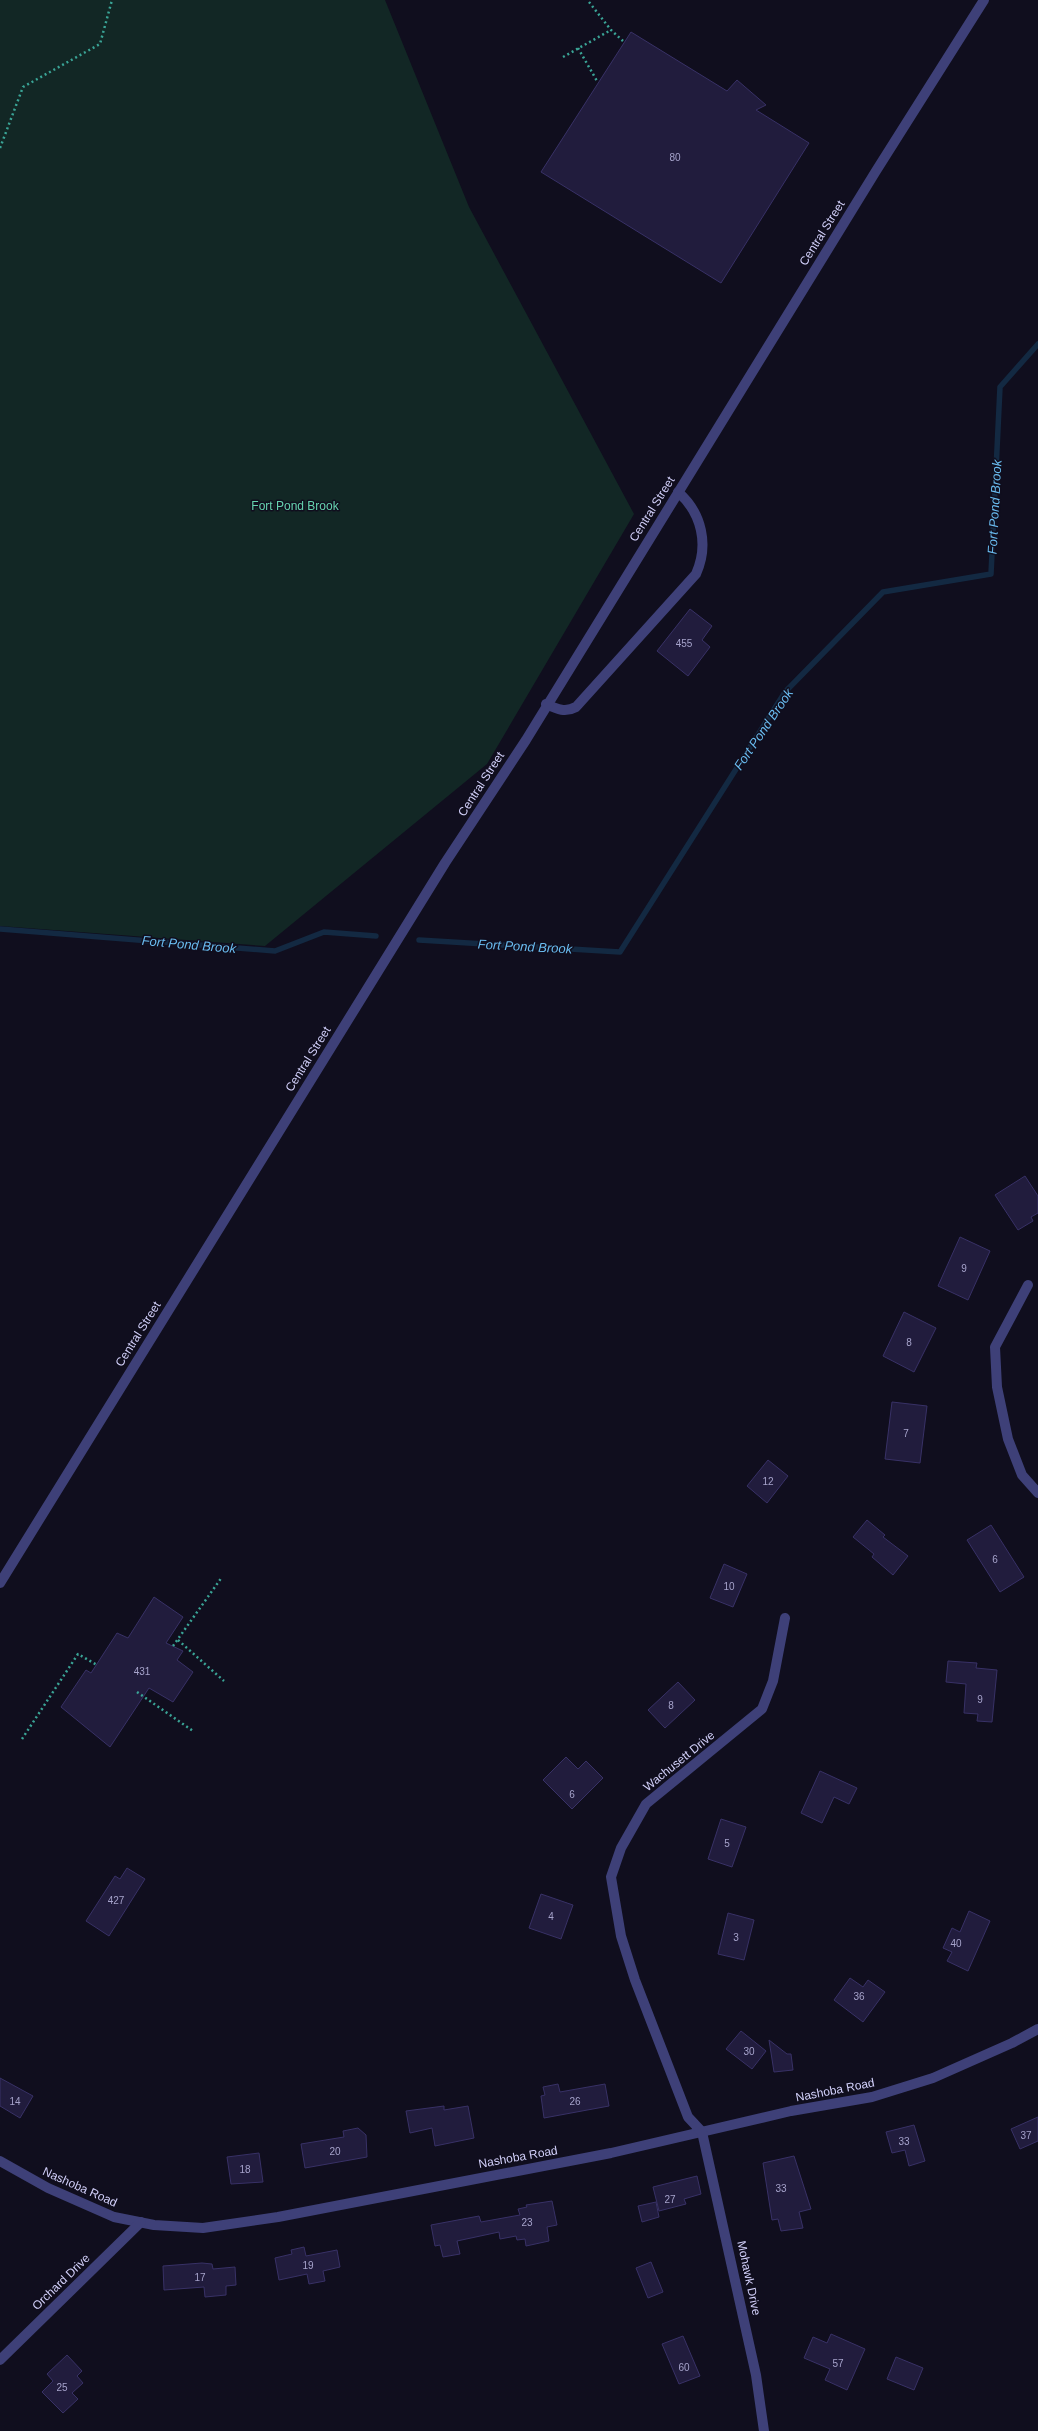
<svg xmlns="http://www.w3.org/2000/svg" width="1038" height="2431" font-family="Arial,sans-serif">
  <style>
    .green { fill: #122725 }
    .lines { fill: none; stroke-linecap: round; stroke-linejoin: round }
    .stream { stroke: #132942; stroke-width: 5.5 }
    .building { fill: #211c3d; stroke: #383166 }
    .path { stroke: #3aa496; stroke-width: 2.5; stroke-dasharray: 2 3; stroke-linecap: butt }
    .minor { stroke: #3e4078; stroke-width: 10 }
    .labels { text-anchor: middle; stroke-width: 3; stroke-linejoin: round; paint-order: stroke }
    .number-label { font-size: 10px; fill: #a6a3cb }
    .street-label { font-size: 12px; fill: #d2d0fa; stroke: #100e1e }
    .park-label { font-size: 12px; fill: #65d1ae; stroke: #100e1e }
    .water-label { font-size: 13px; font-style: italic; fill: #69bbef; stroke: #100e1e }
  </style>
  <rect width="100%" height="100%" fill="#100e1e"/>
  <path class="green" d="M0,0H385L469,207L634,514L487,764L265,946L0,926Z"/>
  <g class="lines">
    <g class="stream">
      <path d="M0,929L275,951L324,932L376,936"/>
      <path d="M419,940L620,952L785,692L883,592L991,574L1000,387L1038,344"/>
    </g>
  </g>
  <g class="building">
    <path d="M631,32L727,91L737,80L766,105L756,110L809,143L721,283L541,172Z"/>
    <path d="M690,609L712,626L702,640L710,647L688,676L657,651Z"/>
    <path d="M1025,1176L1038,1196V1213L1031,1217L1033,1221L1018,1230L995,1195Z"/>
    <path d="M960,1237L990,1251L968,1300L938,1286Z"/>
    <path d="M904,1312L936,1328L914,1372L883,1356Z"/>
    <path d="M892,1402L927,1406L920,1463L885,1459Z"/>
    <path d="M768,1460L788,1476L767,1503L747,1486Z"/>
    <path d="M867,1520L885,1535L883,1537L908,1556L893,1575L872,1557L874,1554L853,1537Z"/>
    <path d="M991,1525L1024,1577L1000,1592L967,1540Z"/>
    <path d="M724,1564L747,1574L733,1607L710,1598Z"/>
    <path d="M154,1597L183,1617L166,1643L183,1651L177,1660L193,1672L173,1702L149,1688L110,1747L61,1707L86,1670L91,1673L117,1633L128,1638Z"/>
    <path d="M948,1661L977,1663L976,1668L997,1670L992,1722L977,1721L978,1714L964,1713L966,1684L946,1682Z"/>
    <path d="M678,1682L695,1700L665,1728L648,1710Z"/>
    <path d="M566,1757L578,1769L586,1761L603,1778L572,1809L543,1780Z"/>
    <path d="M820,1771L857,1788L849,1804L834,1797L822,1823L801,1813Z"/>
    <path d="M721,1819L746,1827L732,1867L708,1859Z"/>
    <path d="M127,1868L145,1879L109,1936L86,1921L115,1876L120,1879Z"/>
    <path d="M541,1894L573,1905L561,1939L529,1928Z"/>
    <path d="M969,1911L990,1921L968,1971L947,1961L952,1952L943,1948L952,1928L960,1932Z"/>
    <path d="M728,1913L754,1920L744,1960L718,1954Z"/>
    <path d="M850,1978L863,1987L868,1980L885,1992L863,2022L834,2000Z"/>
    <path d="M741,2031L766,2051L752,2069L726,2049Z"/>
    <path d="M769,2040L787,2054H791L793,2070L774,2072Z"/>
    <path d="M0,2078L33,2096L20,2118L0,2106Z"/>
    <path d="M558,2084L560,2092L605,2084L609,2106L544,2118L541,2096L545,2095L543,2087Z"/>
    <path d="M444,2106V2110L468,2106L474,2138L435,2146L432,2128L410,2133L406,2111Z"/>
    <path d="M1038,2117V2141L1020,2149L1011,2129Z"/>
    <path d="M914,2125L925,2161L909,2166L905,2150L892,2153L886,2132Z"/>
    <path d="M358,2128L366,2135L367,2157L305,2168L301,2144L344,2137L343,2131Z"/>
    <path d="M259,2153L263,2182L231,2184L227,2157Z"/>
    <path d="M794,2156L811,2209L799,2212L803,2228L781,2231L778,2219L772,2220L763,2163Z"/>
    <path d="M697,2176L701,2194L684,2199L686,2204L659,2211L653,2187Z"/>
    <path d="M552,2201L557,2225L547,2227L549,2241L526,2246L525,2239L517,2240L516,2236L500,2239L499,2232L457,2241L460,2254L443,2257L440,2245L435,2246L431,2225L479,2216L481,2222L520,2215L518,2209L527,2207L526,2205Z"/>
    <path d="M656,2202L659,2217L642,2222L638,2206Z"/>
    <path d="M304,2247L306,2256L337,2250L340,2267L323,2271L325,2281L309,2284L307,2274L279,2280L275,2258L292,2254L291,2250Z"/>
    <path d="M651,2262L663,2292L648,2298L636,2268Z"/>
    <path d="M202,2263L212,2264L213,2269L235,2267L236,2285L226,2286V2295L205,2297L204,2287L164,2290L163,2266Z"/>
    <path d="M831,2334L865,2349L847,2390L825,2380L830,2369L804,2358L813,2337L827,2343Z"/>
    <path d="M683,2336L700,2376L679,2384L662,2344Z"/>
    <path d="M67,2355L82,2371L77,2376L83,2383L72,2393L78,2399L63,2413L42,2392L53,2381L47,2374Z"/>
    <path d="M896,2357L923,2368L914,2390L887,2379Z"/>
  </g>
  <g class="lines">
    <g class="path">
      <path d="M589,2L611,30L623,41"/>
      <path d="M578,48L597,81"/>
      <path d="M563,57L611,30"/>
      <path d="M0,148L23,87L100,44L112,0"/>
      <path d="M178,1640L224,1681"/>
      <path d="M173,1646L222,1577"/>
      <path d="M137,1692L193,1731"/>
      <path d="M22,1739L78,1654L97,1665"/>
    </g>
    <g class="minor">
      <path d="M546,704C557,709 565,713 576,707L696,574C709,545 702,513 678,492"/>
      <path d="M1028,1285L995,1347L997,1387L1008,1439L1022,1475L1038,1493"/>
      <path d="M0,1583L445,863L526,740L876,171L984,0"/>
      <path d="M0,2161L48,2188L114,2217L154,2225L203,2228L278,2217L611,2153L791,2111L872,2097L933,2078L1012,2043L1038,2029"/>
      <path d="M0,2360L141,2222"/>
      <path d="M764,2431L756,2375L702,2132L688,2117L635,1980L621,1936L611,1877L621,1848L646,1804L762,1709L773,1681L785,1618"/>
    </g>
  </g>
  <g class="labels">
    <g class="number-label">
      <text x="675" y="161">80</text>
      <text x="684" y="647">455</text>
      <text x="964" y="1272">9</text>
      <text x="909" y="1346">8</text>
      <text x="906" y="1437">7</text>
      <text x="768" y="1485">12</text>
      <text x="995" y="1563">6</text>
      <text x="729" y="1590">10</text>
      <text x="142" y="1675">431</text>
      <text x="980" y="1703">9</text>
      <text x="671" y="1709">8</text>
      <text x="572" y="1798">6</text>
      <text x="727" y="1847">5</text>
      <text x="116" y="1904">427</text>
      <text x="551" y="1920">4</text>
      <text x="736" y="1941">3</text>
      <text x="956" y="1947">40</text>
      <text x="859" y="2000">36</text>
      <text x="749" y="2055">30</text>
      <text x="15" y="2105">14</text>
      <text x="575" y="2105">26</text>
      <text x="1026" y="2139">37</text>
      <text x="904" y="2145">33</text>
      <text x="335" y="2155">20</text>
      <text x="245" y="2173">18</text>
      <text x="781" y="2192">33</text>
      <text x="670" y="2203">27</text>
      <text x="527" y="2226">23</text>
      <text x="308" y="2269">19</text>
      <text x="200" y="2281">17</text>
      <text x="838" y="2367">57</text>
      <text x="684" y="2371">60</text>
      <text x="62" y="2391">25</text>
    </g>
    <g class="street-label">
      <text transform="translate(822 233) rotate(-58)" y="4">Central Street</text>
      <text transform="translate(652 509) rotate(-58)" y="4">Central Street</text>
      <text transform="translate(481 784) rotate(-57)" y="4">Central Street</text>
      <text transform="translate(308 1059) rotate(-58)" y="4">Central Street</text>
      <text transform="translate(138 1334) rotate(-58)" y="4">Central Street</text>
      <text transform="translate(679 1761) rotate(-39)" y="4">Wachusett Drive</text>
      <text transform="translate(835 2090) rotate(-11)" y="4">Nashoba Road</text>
      <text transform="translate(518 2157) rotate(-10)" y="4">Nashoba Road</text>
      <text transform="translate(80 2187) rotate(24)" y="4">Nashoba Road</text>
      <text transform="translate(749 2278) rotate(78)" y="4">Mohawk Drive</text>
      <text transform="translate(61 2282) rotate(-44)" y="4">Orchard Drive</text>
    </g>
    <g class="park-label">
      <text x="295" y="510">Fort Pond Brook</text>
    </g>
    <g class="water-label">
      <text transform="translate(994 507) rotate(-87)" y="5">Fort Pond Brook</text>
      <text transform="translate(763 729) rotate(-56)" y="5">Fort Pond Brook</text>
      <text transform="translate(189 944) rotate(5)" y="5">Fort Pond Brook</text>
      <text transform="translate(525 946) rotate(3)" y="5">Fort Pond Brook</text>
    </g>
  </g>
</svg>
